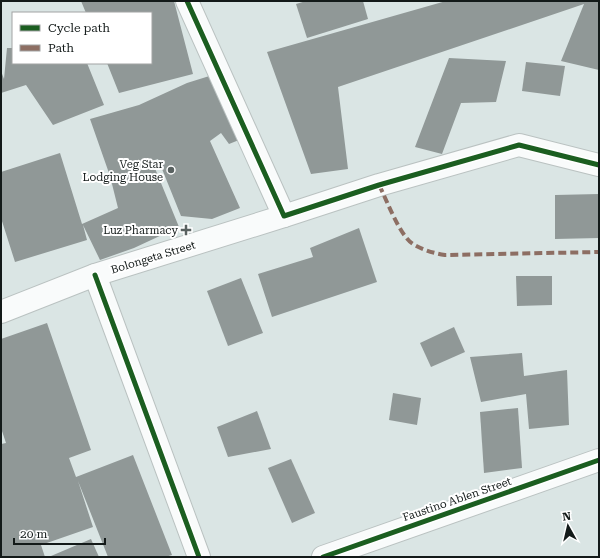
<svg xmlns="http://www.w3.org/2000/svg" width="600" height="558" font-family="'Roboto Serif',serif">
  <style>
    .building { fill: #909897 }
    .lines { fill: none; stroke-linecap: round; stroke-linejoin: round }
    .minor-casing { stroke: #bac2c1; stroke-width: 24 }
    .minor { stroke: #f9fbfb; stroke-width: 22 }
    .quiet { stroke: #8d6e63; stroke-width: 4; stroke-dasharray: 8 4; stroke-linecap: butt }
    .cycleway-casing { stroke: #fff; stroke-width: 8 }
    .cycleway { stroke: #1b5e20; stroke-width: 5 }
    .poi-dot { fill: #596160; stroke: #fff; stroke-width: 1.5 }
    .labels { text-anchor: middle; stroke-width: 4; stroke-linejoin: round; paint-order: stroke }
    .poi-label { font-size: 11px; fill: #131a19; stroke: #fff; text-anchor: end }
    .street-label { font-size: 11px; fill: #131a19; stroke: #fff }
  </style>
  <rect width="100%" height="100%" fill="#dae5e4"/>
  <g class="building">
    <path d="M81,1H174L193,74L119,93L107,63H151V13H86Z"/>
    <path d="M306,1H363L368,19L307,38L296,4Z"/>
    <path d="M446,1H599V70L561,61L584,4L338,87L348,169L311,174L267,52Z"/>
    <path d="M7,48H13V63H87L104,105L53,125L26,85L1,93V71L4,79Z"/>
    <path d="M449,58L506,61L496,102L461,103L442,154L415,147Z"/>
    <path d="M526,62L565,66L560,96L522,91Z"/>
    <path d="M219,73L244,138L229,144L221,133L210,141L240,208L212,219L181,216L158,159L152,161L179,227L134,248L100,260L83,225L87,240L15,262L1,218V172L60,153L82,224L118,208L110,176L90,119L139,105L187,83Z"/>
    <path d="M599,194V238L555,239V195Z"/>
    <path d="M359,228L377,282L272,317L258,274L313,257L310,248Z"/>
    <path d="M516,276H552V305L517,306Z"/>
    <path d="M241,278L263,333L228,346L207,291Z"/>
    <path d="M47,323L91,450L69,458L76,477L133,455L172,555L165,557H108L78,481L93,527L41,545L45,557H1V444L6,443L1,428V339Z"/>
    <path d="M454,327L465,352L431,367L420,343Z"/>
    <path d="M522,353L524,376L567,370L569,425L529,429L526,394L481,402L470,357Z"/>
    <path d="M393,393L421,398L417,425L389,420Z"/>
    <path d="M518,408L522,468L484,473L480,412Z"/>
    <path d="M257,411L271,449L228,457L217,427Z"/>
    <path d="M291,459L315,513L292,523L268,468Z"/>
    <path d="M91,539L99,557H51V556Z"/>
  </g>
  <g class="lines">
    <defs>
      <g id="minor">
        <path d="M187,1L284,216L379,185L519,145L599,165"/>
        <path d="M95,275L199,557"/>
        <path d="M1,312L95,275L284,216"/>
        <path d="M323,557L599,460"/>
      </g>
    </defs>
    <use href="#minor" class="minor-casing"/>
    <use href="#minor" class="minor"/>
    <path class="quiet" d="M379,185C387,200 399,235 413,244C423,250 433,253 445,255L599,252"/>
    <defs>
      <g id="cycleway">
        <path d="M187,1L284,216L379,185L519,145L599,165"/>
        <path d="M95,275L199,557"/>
        <path d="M323,557L599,460"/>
      </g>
    </defs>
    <use href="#cycleway" class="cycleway-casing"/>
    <use href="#cycleway" class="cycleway"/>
  </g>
  <g class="poi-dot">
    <circle cx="171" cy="170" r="4"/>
    <path d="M184 224h4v4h4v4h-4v4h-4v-4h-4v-4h4z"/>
  </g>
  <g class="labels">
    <g class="poi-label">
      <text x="163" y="168">Veg Star<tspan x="163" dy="13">Lodging House</tspan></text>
      <text x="178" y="234">Luz Pharmacy</text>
    </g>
    <g class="street-label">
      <text transform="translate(153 257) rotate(-17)" y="4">Bolongeta Street</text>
      <text transform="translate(457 499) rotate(-19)" y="4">Faustino Ablen Street</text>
    </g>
  </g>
  <rect width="600" height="558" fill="none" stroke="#131a19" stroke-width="4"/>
  <rect x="12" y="12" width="140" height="52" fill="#ffffff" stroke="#a1a3a3"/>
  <rect x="20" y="25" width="20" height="6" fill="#1b5e20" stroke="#a1a3a3"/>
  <text x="48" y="32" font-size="12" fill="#131a19">Cycle path</text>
  <rect x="20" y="45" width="20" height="6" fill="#8d6e63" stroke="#a1a3a3"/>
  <text x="48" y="52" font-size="12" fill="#131a19">Path</text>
  <g transform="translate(568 526) rotate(352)" stroke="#ffffff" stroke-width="3" paint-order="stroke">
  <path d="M0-3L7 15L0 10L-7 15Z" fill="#131a19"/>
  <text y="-6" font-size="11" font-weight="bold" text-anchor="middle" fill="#131a19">N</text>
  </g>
  <path d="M14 538v6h91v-6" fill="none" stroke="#131a19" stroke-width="2"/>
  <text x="20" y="538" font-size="12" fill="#131a19" stroke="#ffffff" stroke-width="3" paint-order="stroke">20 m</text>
</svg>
